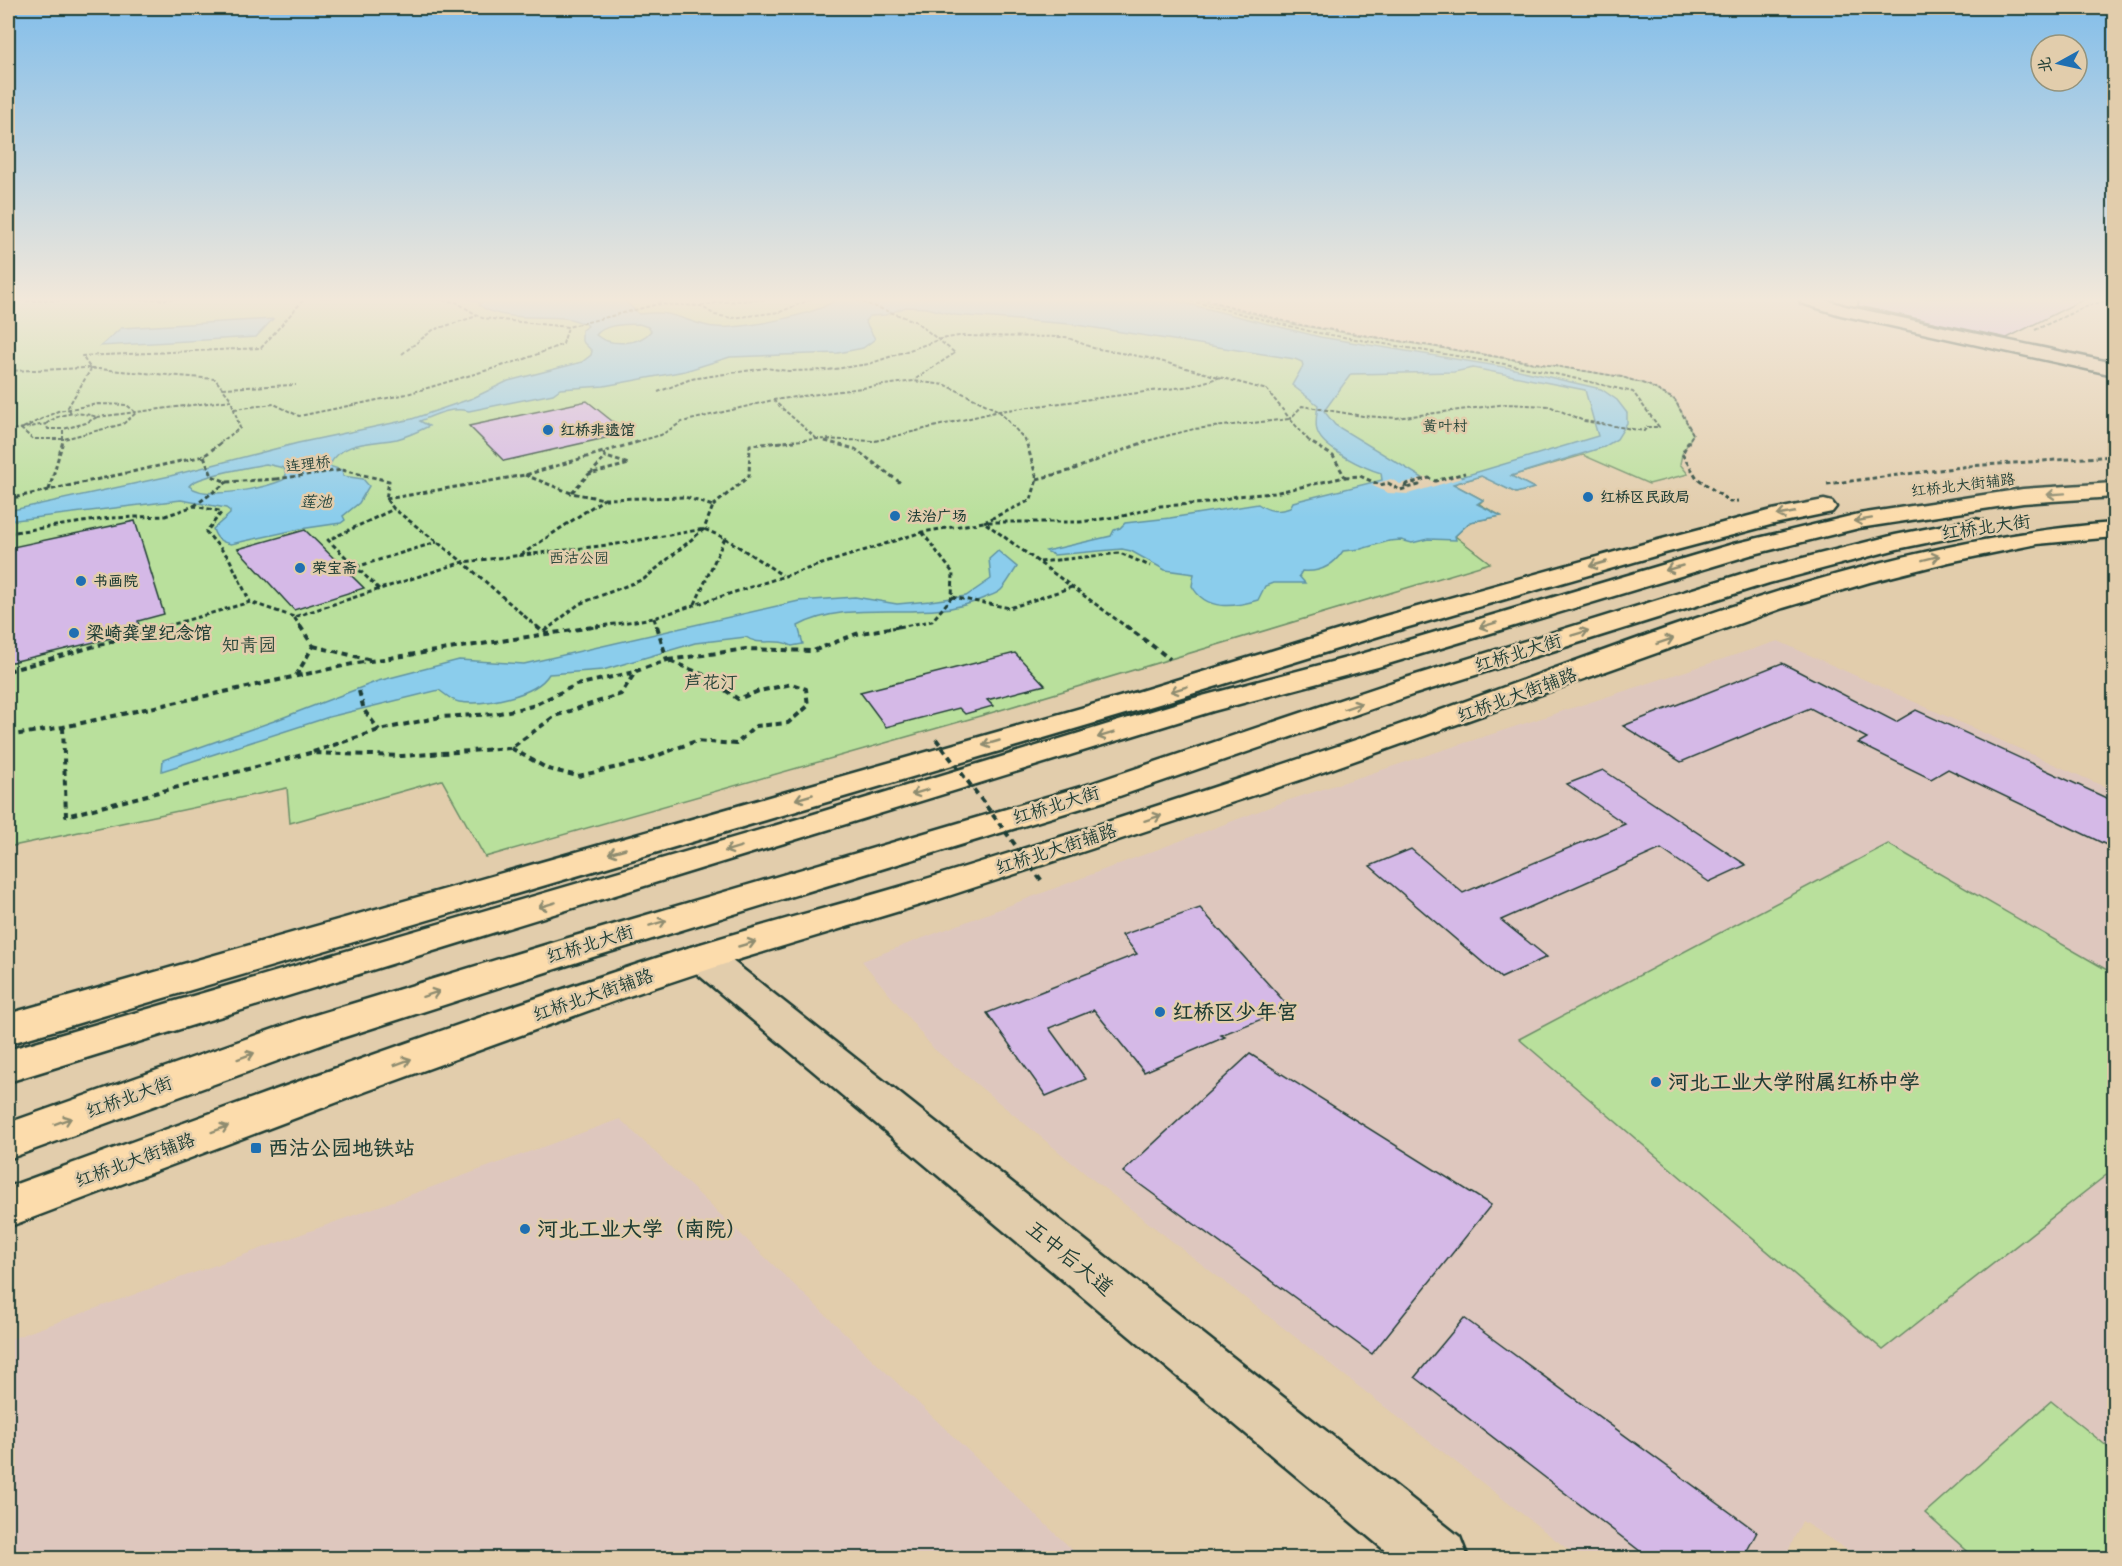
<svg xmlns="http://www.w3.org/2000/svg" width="2122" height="1566" font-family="Itim,'LXGW WenKai TC',sans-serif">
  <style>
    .built { fill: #dec7be }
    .green { fill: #b9e09c; stroke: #6c8e68; stroke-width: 1.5 }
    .water { fill: #8bcdec; stroke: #6093a2; stroke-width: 1.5; fill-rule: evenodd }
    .pier { fill: #e2cdac }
    .building { fill: #d5b9e7; stroke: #1f3d34; stroke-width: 1.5 }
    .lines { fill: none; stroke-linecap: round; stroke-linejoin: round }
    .minor-casing { stroke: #1f3d34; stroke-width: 5 }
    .major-casing { stroke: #1f3d34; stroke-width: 5 }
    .path-far2 { stroke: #1f3d34; stroke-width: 2; stroke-dasharray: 4 2; stroke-linecap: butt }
    .path-far1 { stroke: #1f3d34; stroke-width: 3; stroke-dasharray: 4.5 3; stroke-linecap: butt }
    .path { stroke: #1f3d34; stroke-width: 4; stroke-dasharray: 6 4.5; stroke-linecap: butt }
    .minor { fill: #e2cdac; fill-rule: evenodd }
    .major { fill: #fcdcac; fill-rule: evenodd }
    .path-bridge-far2 { stroke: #1f3d34; stroke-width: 3; stroke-dasharray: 4.5 3; stroke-linecap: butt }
    .path-bridge-far1 { stroke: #1f3d34; stroke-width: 4; stroke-dasharray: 6 4.5; stroke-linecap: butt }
    .path-bridge { stroke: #1f3d34; stroke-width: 4.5; stroke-dasharray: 8 5; stroke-linecap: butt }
    .oneway { stroke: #8e8c70 }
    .poi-dot { fill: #1f6fb2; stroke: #e2cdac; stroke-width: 2 }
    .labels { text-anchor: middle; stroke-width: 5; stroke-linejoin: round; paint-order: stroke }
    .far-park-label { font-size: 15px; fill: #274539; stroke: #e2cdac }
    .far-poi-label { font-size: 15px; font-weight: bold; fill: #1f3d34; stroke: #e2cdac; text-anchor: start }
    .far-street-label { font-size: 15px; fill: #1f3d34; stroke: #e2cdac }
    .far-water-label { font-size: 16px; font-style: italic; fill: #24443d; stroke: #e2cdac }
    .street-label { font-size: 18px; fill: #1f3d34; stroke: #e2cdac }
    .poi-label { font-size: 18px; font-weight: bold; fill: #1f3d34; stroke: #e2cdac; text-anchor: start }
    .park-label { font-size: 18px; fill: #274539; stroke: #e2cdac }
    .near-poi-label { font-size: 21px; font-weight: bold; fill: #1f3d34; stroke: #e2cdac; text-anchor: start }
    .near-street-label { font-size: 21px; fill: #1f3d34; stroke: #e2cdac }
  </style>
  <rect width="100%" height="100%" fill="#e2cdac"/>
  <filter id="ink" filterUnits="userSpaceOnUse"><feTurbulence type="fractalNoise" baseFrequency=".0167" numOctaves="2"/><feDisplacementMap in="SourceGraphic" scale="12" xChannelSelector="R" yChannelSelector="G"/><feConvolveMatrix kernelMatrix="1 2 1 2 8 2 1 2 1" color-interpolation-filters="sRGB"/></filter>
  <g filter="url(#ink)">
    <g class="built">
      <path d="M1778,641L2114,791V1558H1860L1802,1521L1785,1558H1579L1087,1175L934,1049L862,961L1283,802Z"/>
      <path d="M620,1119L1081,1558H8V1340Z"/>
    </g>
    <g class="green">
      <path d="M8,298H1192L1296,325L1622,377L1648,385L1675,400L1693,434L1682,454L1680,464L1688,474L1649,484L1583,455L1511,476L1534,488L1516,493L1482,476L1453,484L1483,500L1479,504L1501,516L1470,522L1455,536L1490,563L987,714L485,857L442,780L290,823L287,788L8,847Z"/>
      <path d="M1888,844L2114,974V1169L1883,1350L1519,1039Z"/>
      <path d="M2051,1401L2114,1452V1558H1975L1925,1513Z"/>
    </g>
    <g class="water">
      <path d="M466,298H622L639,314C648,313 658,312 667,314C684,317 699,326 716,327C738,330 824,314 837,298H1164L1320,337L1510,368L1601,389L1617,400L1627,413V423L1617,439L1604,447L1511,476L1534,488L1516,493L1481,476L1453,484L1483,500L1477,504L1501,516L1470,522L1455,536L1456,540L1428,539L1412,543L1401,540L1389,541L1361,549L1343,551C1333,566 1320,573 1302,571L1299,576L1305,583H1273L1265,586L1258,600C1235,607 1206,612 1192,586L1194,574L1165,570L1131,551L1122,549L1054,555L1046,551L1111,536L1114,530L1120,528L1125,523L1170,518L1258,504C1270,512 1277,512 1290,508L1293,502L1382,480L1381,473C1364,468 1324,449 1318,433C1314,425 1317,413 1318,405L1292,385L1303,366L1302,362L1295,359L1070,324L955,315L927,308L906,307L885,315L870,316L865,321L875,339L863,348L838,353L730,357L685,371L604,386L560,389L553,394L469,411C451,407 437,414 420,421L429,426C419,431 408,436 397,439C372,444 342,440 329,466L342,470L343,476L363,479L369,486L359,503L343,516L345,520L341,523L300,529L231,544C221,542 216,539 213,529L230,514V511L226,508L181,500L8,521V511L170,476L298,443L412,419L473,398L508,381L582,362L591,355L592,351L582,341V330L588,326L586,324C579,322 571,318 563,318C538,316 500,321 479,305L481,303ZM639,324L648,327L651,331C639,346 609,346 596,335C606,323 625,325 639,324ZM1473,368L1585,390L1598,436L1434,485L1335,425L1324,411L1351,374L1454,372ZM266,464L284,468L286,475L283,480C264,488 206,501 189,486C195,476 251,467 266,464Z"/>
      <path d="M273,319L256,337L101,346L121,328Z"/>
      <path d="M998,551L1017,567C1012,574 1007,584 1001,590C997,594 989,596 984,598C926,625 855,596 798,626L803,644L792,646C778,637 759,647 746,637L695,643L603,670L549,674C536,696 483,706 459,702C452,701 445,694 439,690L329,717L162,771L163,760L274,721L378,681L459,660L524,664L799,601L855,597L897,604L930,601L966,596L991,579L989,559Z"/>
    </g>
    <path class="pier" d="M1456,475L1462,478L1408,494L1388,493L1371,485L1391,479L1400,484L1426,477L1434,482Z"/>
    <g class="building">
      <path d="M1859,298H2086L2007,338L1858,306Z"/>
      <path d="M587,401L627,433L504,461L469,426Z"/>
      <path d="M135,521L164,614L138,621L140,631L8,663V548Z"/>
      <path d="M305,530L364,588L294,610L238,549Z"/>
      <path d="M1015,653L1045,685L987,700L993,706L965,714L959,708L886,727L860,692Z"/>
      <path d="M1782,663L1896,722L1916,710L2115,802V849L1948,769L1931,779L1858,743L1867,738L1810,708L1681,762L1623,726Z"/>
      <path d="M1603,770L1746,865L1709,882L1661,849L1501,920L1547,957L1501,978L1370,866L1411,849L1463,893L1625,824L1567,784Z"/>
      <path d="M1200,908L1290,1008L1221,1035L1225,1037L1144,1072L1094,1010L1049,1028L1086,1079L1046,1096L987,1013L1137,954L1122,935Z"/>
      <path d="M1250,1054L1491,1205L1372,1354L1123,1172Z"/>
      <path d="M1464,1318L1757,1532L1743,1558H1649L1415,1377Z"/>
    </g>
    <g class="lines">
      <defs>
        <g id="minor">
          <path d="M1800,298H1820L1845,306L2114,363V375L1841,315L1801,303Z"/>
          <path d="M702,944L716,948L1460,1537L1468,1558H1394L688,966L683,957L688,948Z"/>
        </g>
        <g id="major">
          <path d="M2114,483V497L2023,503L1859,528L1750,555L1378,667L1213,711L8,1082V1050L801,818L1191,699L1358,655L1733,544L1859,514L2023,489Z"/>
          <path d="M1824,500L1832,502L1836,507L1832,512L1774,524L1665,553L1405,628L1159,704L8,1044V1014L1137,692L1385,616L1647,543L1772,510Z"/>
          <path d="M1975,519L1984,521L1987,526L1984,531L1897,549L1769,583L1415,694L1108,800L593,957L332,1041L8,1159V1123L302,1019L565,939L1084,786L1393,682L1751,571L1895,535Z"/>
          <path d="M2114,523V537L2037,544L1949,562L1870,582L1783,608L1306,778L936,900L740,959L626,997L367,1091L8,1227V1187C230,1106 453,1024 678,951C753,927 828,908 903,886C1045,843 1186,797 1326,750C1584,665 1840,543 2114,523Z"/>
        </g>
      </defs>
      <use href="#minor" class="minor-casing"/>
      <use href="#major" class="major-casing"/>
      <g class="path-far2">
        <path d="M425,298L456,302L482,318L568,327L658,304L701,306L715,315L732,318L780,312L814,298"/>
        <path d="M851,298L915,321L955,353L914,380"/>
        <path d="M1200,298L1295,324L1622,377L1648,385L1675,400L1693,434L1688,442"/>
        <path d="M8,301L265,298"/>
        <path d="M658,303L666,298"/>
        <path d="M701,306L721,302L786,298"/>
        <path d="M2035,330L2082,308L2114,298"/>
        <path d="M402,354L433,330L477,316"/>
        <path d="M8,371L86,368L215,379L231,399"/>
        <path d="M223,388L296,385"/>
        <path d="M658,392L691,379L766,368L788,371L828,370L869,364L941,339L959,336L1066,337L1093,348L1149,358L1267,390L1290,419L1302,406L1363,416L1396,418L1506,404L1549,406L1584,421L1644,431L1647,427H1659L1633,392L1534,369L1313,332L1180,298"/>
        <path d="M773,400L818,440"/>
        <path d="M98,404L127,405L136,413L123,424L64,439H33L21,429L58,411Z"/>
        <path d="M234,409L274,404L299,416L407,394L525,359L563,344L568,327"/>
        <path d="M71,413L68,407L91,369L82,356L261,348L305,298"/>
        <path d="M97,417L231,400L240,428L221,442"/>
        <path d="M46,424C61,412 79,411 97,417L86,423L63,429"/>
        <path d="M8,431L46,424L48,429H63V442"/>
        <path d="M825,441L830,442"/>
        <path d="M636,442L661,435L682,422L773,400L914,381L946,385L999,411L1027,442"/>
        <path d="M779,442L817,439L875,441L999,411L1191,386L1221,377"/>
        <path d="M1143,442L1194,429L1290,419L1310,442"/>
      </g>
      <g class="path-far1">
        <path d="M825,441L855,449L902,484"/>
        <path d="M1689,441L1682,454L1697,478L1730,502L1738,501"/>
        <path d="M204,456L212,476L227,482L276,479"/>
        <path d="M342,470L389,481L386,499L394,509L463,562L538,628"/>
        <path d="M590,474L606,457"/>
        <path d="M525,475L571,493L604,499L685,497L713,506L704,529L644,579L579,604L549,628"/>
        <path d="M1345,477L1360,476L1380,485L1388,483L1400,490L1419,485L1413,482"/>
        <path d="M1037,479L1069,471L1147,441"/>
        <path d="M1827,484L1970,466L2114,456"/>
        <path d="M1408,487L1403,485L1429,478L1435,481L1465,473"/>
        <path d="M49,490L63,441"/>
        <path d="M572,492L589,474L629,464L606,457L602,451"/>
        <path d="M8,499L204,456L223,441"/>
        <path d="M386,499L525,475L641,441"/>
        <path d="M194,506L227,482"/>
        <path d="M713,506L749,476L750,445L795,441"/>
        <path d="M984,522L1031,500L1037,479L1026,441"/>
        <path d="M988,522H1080L1123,516L1160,506L1209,503L1237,496L1274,493L1345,477L1333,456L1309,441"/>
        <path d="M8,533L110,518L165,516L194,506L219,511L221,513L206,532L229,558L250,602"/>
        <path d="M725,538L782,575"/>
        <path d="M521,555L604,499"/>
        <path d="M1040,562L1120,553L1150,566"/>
        <path d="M356,567L437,542"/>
        <path d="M379,589L328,540L394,509"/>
        <path d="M952,597L1010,608L1072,587"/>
        <path d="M654,618L657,628"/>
        <path d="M160,628L250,602L294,617"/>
        <path d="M301,628L294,617L463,562L617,544L704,529L725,538L695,604"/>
        <path d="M589,628L654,618L922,532L984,522L1128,628"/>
        <path d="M892,628L932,621L952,597L953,573L922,532"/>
      </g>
      <g class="path">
        <path d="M536,626L543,632"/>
        <path d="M1126,626L1170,659"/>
        <path d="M544,632L551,626"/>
        <path d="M313,646L371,660"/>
        <path d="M668,660L746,649L813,651L856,634L901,626"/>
        <path d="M8,671L165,626"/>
        <path d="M296,676L313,646L300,626"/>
        <path d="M359,691L364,710L379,730"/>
        <path d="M63,727L66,816L310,753L402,756L511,748L555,716L621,694L636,671L667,660L657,626"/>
        <path d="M8,736L63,727L357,663L599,626"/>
        <path d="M511,748L548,769L578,776L640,762L696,741L736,744L756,726L788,723L808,706L806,689L792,684L759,691L738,699L702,674L667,660"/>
        <path d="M313,752L379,730L440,717L495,714L532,706L576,685L635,672"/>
      </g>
      <use href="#minor" class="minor"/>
      <use href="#major" class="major"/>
      <path class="path-bridge-far2" d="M276,479L342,470"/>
      <path class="path-bridge-far1" d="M936,739L1031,866"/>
      <path class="path-bridge" d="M1030,865L1041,880"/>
    </g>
    <defs><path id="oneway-shaft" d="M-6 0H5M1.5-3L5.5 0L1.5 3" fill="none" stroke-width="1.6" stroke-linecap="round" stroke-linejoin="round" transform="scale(1.5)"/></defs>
    <g class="oneway">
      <use href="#oneway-shaft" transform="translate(2056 494) rotate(176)"/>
      <use href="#oneway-shaft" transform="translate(1786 514) rotate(169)"/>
      <use href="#oneway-shaft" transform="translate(1863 520) rotate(170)"/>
      <use href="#oneway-shaft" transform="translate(1931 558) rotate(-14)"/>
      <use href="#oneway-shaft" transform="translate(1598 564) rotate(164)"/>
      <use href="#oneway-shaft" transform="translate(1674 568) rotate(164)"/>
      <use href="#oneway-shaft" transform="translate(1488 625) rotate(163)"/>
      <use href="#oneway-shaft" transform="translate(1580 633) rotate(-17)"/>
      <use href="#oneway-shaft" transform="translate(1665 641) rotate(-19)"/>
      <use href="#oneway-shaft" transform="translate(1179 689) rotate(163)"/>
      <use href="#oneway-shaft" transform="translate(1353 706) rotate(-19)"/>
      <use href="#oneway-shaft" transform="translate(1106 735) rotate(163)"/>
      <use href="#oneway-shaft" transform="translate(991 743) rotate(164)"/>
      <use href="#oneway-shaft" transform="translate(920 792) rotate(163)"/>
      <use href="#oneway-shaft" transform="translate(804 797) rotate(164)"/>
      <use href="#oneway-shaft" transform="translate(1153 818) rotate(-18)"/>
      <use href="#oneway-shaft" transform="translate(733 849) rotate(163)"/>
      <use href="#oneway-shaft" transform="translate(617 851) rotate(164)"/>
      <use href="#oneway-shaft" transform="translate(547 905) rotate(163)"/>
      <use href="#oneway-shaft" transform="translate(658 923) rotate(-17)"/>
      <use href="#oneway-shaft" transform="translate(747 944) rotate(-16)"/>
      <use href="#oneway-shaft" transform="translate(431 994) rotate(-18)"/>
      <use href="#oneway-shaft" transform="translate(246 1056) rotate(-20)"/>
      <use href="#oneway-shaft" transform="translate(403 1062) rotate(-20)"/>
      <use href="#oneway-shaft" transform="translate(63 1121) rotate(-20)"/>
      <use href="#oneway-shaft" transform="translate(220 1129) rotate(-20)"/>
    </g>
  </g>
  <linearGradient id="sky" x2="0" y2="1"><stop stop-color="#83beea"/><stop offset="0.58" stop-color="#f2e8da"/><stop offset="1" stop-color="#f2e8da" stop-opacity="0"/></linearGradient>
  <rect width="2122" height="517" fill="url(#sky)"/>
  <g class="poi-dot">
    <circle cx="548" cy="430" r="6"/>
    <circle cx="1588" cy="497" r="6"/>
    <circle cx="895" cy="516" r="6"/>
    <circle cx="300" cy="568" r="6"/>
    <circle cx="81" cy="581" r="6"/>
    <circle cx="74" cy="633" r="6"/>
    <circle cx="1160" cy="1012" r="6"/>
    <circle cx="1656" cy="1082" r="6"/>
    <rect x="250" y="1142" width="12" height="12" rx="3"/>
    <circle cx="525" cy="1229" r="6"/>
  </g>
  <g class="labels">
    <g class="far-park-label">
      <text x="1445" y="431">黄叶村</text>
      <text x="579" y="563">西沽公园</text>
    </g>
    <g class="far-poi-label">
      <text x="560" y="435">红桥非遗馆</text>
      <text x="1600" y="502">红桥区民政局</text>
      <text x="907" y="521">法治广场</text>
      <text x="312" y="573">荣宝斋</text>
      <text x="93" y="586">书画院</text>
    </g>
    <g class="far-street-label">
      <text transform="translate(308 464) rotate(-7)" y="5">连理桥</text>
      <text transform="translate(1963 485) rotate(-7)" y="5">红桥北大街辅路</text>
    </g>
    <g class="far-water-label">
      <text x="316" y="507">莲池</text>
    </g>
    <g class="street-label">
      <text transform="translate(1986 527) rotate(-8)" y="6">红桥北大街</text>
      <text transform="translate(1518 653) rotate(-17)" y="6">红桥北大街</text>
      <text transform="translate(1517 695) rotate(-20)" y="6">红桥北大街辅路</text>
      <text transform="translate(1056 805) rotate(-17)" y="6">红桥北大街</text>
      <text transform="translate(1056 849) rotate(-18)" y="6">红桥北大街辅路</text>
      <text transform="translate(590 944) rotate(-17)" y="6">红桥北大街</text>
      <text transform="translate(593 995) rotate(-19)" y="6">红桥北大街辅路</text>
      <text transform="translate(129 1097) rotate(-20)" y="6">红桥北大街</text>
      <text transform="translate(135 1160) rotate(-20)" y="6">红桥北大街辅路</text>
    </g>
    <g class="poi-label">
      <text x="86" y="639">梁崎龚望纪念馆</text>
    </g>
    <g class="park-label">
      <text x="249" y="651">知青园</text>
      <text x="711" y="688">芦花汀</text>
    </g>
    <g class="near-poi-label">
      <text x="1172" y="1019">红桥区少年宫</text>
      <text x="1668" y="1089">河北工业大学附属红桥中学</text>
      <text x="268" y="1155">西沽公园地铁站</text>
      <text x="537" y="1236">河北工业大学（南院）</text>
    </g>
    <g class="near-street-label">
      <text transform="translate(1070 1258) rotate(39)" y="7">五中后大道</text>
    </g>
  </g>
  <rect width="2122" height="1566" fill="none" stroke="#e2cdac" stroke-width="30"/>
  <rect x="15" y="15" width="2092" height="1536" fill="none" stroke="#1f3d34" stroke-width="2" filter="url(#ink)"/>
  <g transform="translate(2059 63) rotate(262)"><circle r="28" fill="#e2cdac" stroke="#94937c" stroke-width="1.5"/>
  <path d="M0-4.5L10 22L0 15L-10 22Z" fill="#1f6fb2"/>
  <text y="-9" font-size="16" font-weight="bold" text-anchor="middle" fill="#1f3d34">北</text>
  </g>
</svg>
